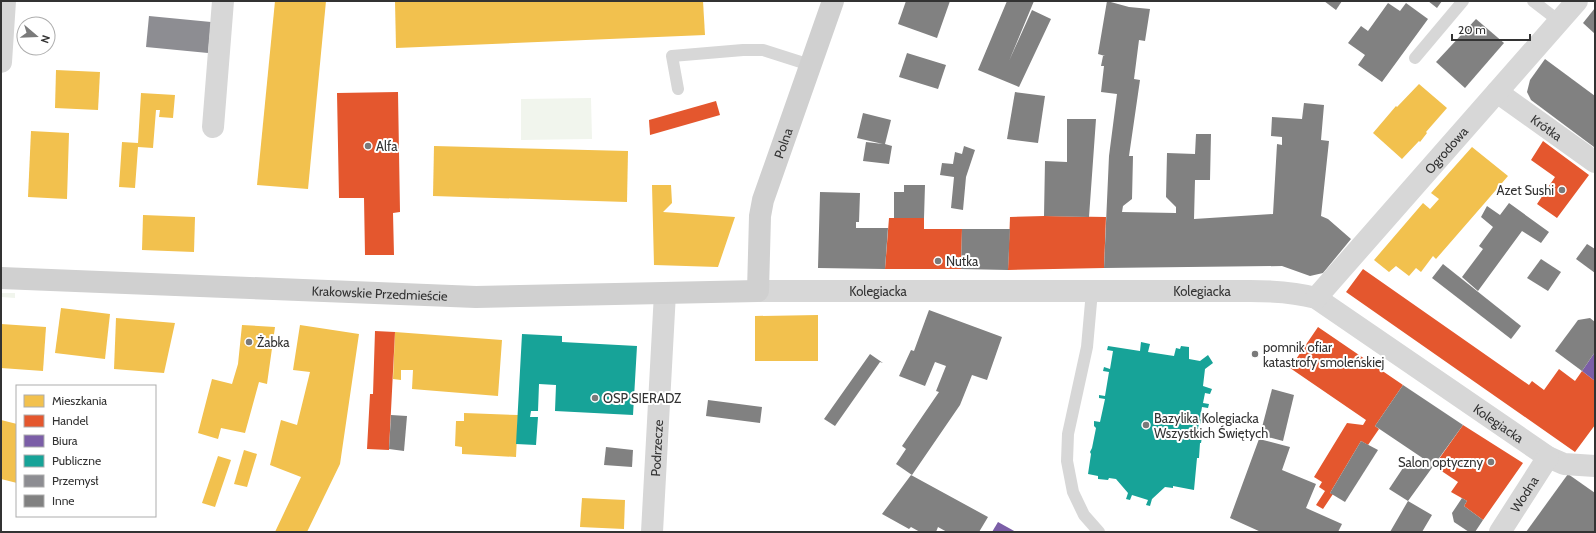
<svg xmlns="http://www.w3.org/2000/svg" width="1596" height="533" font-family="Cabin,sans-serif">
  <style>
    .green { fill: #f1f5ed }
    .homes { fill: #f2c14e }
    .shops { fill: #e4572e }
    .offices { fill: #7b5ea7 }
    .public { fill: #17a398 }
    .industry { fill: #8d8d92 }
    .building { fill: #818181 }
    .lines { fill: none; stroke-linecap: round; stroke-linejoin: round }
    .lane { stroke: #d7d7d7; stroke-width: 12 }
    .street { stroke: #d7d7d7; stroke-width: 22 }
    .secondary { stroke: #d0d0d0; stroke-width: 22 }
    .poi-dot { fill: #7a7a7a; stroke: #fff; stroke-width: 1.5 }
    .labels { text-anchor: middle; stroke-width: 4; stroke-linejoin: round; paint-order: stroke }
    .street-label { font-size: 13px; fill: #333; stroke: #fff }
    .poi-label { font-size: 13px; fill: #333; stroke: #fff; text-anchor: start }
  </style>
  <rect width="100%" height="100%" fill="#fff"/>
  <g class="green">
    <path d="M591,98L592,139L521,140V99Z"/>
    <path d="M1,293H15V298L1,297Z"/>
  </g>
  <g class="homes">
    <path d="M275,1H326L308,189L257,185Z"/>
    <path d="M395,1H703L705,35L396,48Z"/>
    <path d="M56,70L100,72L98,110L55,108Z"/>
    <path d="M1419,84L1447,108L1426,132L1427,133L1420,142L1419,141L1402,159L1373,133L1396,106L1397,107Z"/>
    <path d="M141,93L175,95L173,118L159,117L160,110H156L153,148L138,147L135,188L119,187L122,142L138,143Z"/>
    <path d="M31,131L69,133L67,199L28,197Z"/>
    <path d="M434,146L628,151L627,202L433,196Z"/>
    <path d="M1472,147L1508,176L1483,205L1436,259L1433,256L1421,272L1416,268L1409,276L1396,266L1389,272L1374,260L1423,203L1430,209L1439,199L1431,193Z"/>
    <path d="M652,185H671L672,203L663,212L735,217L718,267L654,265Z"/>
    <path d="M143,215L195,217L194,252L142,250Z"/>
    <path d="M61,308L110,314L105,359L55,353Z"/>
    <path d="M818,315V361H755V316Z"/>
    <path d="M116,318L175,323L164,373L114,369Z"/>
    <path d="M1,324L46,327L43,371L1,368Z"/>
    <path d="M242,325L275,327L267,384L259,382L245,433L221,428L218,439L198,433L212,379L232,384L238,364Z"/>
    <path d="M300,325L359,334L340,464L307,532H275L301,477L270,465L281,420L297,425L310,372L293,370Z"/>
    <path d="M395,332L502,340L498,396L412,389L413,370H401V380L393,379Z"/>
    <path d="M464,413L518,415L516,457L462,454V447L455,446L456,421H464Z"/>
    <path d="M1,420L17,424V483L1,479Z"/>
    <path d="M244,450L257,454L247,487L234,484Z"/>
    <path d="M218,456L231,460L215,507L202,503Z"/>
    <path d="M582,498L625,500L624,529L580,527Z"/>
  </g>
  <g class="shops">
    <path d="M398,92L400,212L393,213L394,255H365L364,198H339L337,93Z"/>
    <path d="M716,101L720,115L650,135L649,120Z"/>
    <path d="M1543,141L1589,175L1557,218L1537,204L1555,177L1531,160Z"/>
    <path d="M1044,216L1106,217L1104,268L1008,270L1010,217Z"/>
    <path d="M889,218H924V229H962L961,269H885Z"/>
    <path d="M1363,269L1529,385L1532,381L1544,390L1559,369L1575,381L1582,371L1595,381V425L1575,452L1346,292Z"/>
    <path d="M1318,327L1403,385L1375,426L1379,429L1368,445L1361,441L1330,493L1333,494L1323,509L1316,505L1325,491L1319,487L1322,482L1314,477L1347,423L1363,425L1366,420L1290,368Z"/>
    <path d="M375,331L395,332L389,450L367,449L370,394H373Z"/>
    <path d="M1463,425L1523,463L1483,520L1464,506L1467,501L1451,492L1458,482L1434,466Z"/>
  </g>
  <g class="offices">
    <path d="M1595,352V381L1582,371Z"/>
    <path d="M998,522L1016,532H992Z"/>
  </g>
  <g class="public">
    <path d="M522,334L562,336V342L637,346L633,415L555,411L556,385L539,384L538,411H531L530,417H538L536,445L516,444Z"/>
    <path d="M1141,342L1150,344L1148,352L1174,356L1176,348L1180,349L1181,346L1189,347V359L1200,361L1208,355L1213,363L1205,369L1203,386L1212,389L1210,394L1205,393L1203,403L1209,404L1208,408L1202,407L1200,419L1206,420L1205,424L1199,423L1197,436L1202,437L1201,443H1200L1199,458H1197L1194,490L1173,486V488L1165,487L1152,499L1150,506L1146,505L1148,500L1132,495L1130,500L1126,499L1128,493L1116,479L1109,478L1108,480L1098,479V476L1088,474L1091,454L1090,452L1092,448L1096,428L1094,426V421L1100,422L1105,399L1099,398V395L1105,396L1109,372L1103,371L1104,367L1110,369L1113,351L1107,350L1108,346L1140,351Z"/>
  </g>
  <path class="industry" d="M149,16L211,22L208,53L146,47Z"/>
  <g class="building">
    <path d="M906,1H950L937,38L898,24Z"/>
    <path d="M1007,1H1034L1009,61L1032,10L1051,19L1019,87L978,70Z"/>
    <path d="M1107,1L1129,7L1150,9L1145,41L1139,40L1134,79L1140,80L1129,156H1133L1132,199L1123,206L1122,212L1176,213V207L1166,197L1167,153L1195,154L1196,134H1211L1210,180H1195L1194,219L1273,214L1277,144L1282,145V137L1271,136L1272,117L1302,119L1304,103L1324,105L1321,140L1329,141L1321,216L1328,219L1351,239L1323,273L1310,276L1282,266L1104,268L1109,156L1117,94L1101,92L1104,66H1101L1103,56H1105L1098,54Z"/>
    <path d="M1324,1H1342L1336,10Z"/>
    <path d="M1428,1H1442L1437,8Z"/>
    <path d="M1388,3L1400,11L1406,3L1428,19L1382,82L1358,65L1365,55L1348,43L1361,26L1368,31Z"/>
    <path d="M1595,8V34L1583,23Z"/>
    <path d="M1476,19L1504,43L1465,88L1436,62Z"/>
    <path d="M907,53L946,65L938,89L899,77Z"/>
    <path d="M1545,59L1595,96L1594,147L1531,100L1527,92L1530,80Z"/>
    <path d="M1015,92L1045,96L1038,143L1007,139Z"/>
    <path d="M863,113L891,120L885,144L892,146L889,164L863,161L866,142L883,144L857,138Z"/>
    <path d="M1067,119H1096L1089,217L1044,216L1045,161L1067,162Z"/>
    <path d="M964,146L975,150L966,177L963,210L951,208L954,177L940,175L942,163L953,164L955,152L962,154Z"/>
    <path d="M904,185H925L924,218H894V192H904Z"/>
    <path d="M820,192L860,193L859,222H856V228H888L885,269L818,268Z"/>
    <path d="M1509,203L1549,232L1541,243L1522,231L1478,291L1462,277L1483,249L1479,246L1493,227L1481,217L1487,206L1500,215Z"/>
    <path d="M962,229H1010L1008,270L961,269Z"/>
    <path d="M1587,244L1595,249V273L1576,259Z"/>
    <path d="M1541,259L1561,272L1548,291L1527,278Z"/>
    <path d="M1443,264L1521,326L1511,339L1432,278Z"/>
    <path d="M929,310L1002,337L987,380L972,375L960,405L912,475L896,464L906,449L902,446L939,392L936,391L946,366L935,362L925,386L899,376L911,350L914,351Z"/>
    <path d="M1590,318L1595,322V352L1582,371L1555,351L1578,320Z"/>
    <path d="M870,354L883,363L880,362L835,426L824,419Z"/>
    <path d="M1403,385L1463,425L1408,501L1432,515L1422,532H1390L1408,501L1389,489L1405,465H1419L1424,459L1375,426Z"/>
    <path d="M1272,389L1294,395L1283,441L1260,435Z"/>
    <path d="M708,400L762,407L760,423L706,416Z"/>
    <path d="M391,415L407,416L404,451L389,449Z"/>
    <path d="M1259,439L1290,447L1282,470L1316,484L1306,508L1342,524L1338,532H1261L1230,518Z"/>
    <path d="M1361,441L1378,450L1345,502L1330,493Z"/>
    <path d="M606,447L633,450L632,467L604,465Z"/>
    <path d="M1568,474L1595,493V532H1526Z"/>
    <path d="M911,475L988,517L979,532H947L938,527L936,532H920L911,527L909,529L882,514Z"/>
    <path d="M1462,498L1467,501L1464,506L1483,520L1475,532H1469L1454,522L1452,513Z"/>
  </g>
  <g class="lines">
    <g class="lane">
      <path d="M1533,1L1559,21"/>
      <path d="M1415,58L1463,1"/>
      <path d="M678,89L672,56L743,50H763L810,65"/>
      <path d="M1092,291L1087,347L1068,434L1067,461L1073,492L1084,515L1099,532"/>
    </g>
    <g class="street">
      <path d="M1,62L5,1"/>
      <path id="s1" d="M1497,92L1595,162"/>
      <path d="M213,127L223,1"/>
      <path id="s2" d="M758,291H1250C1273,291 1294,292 1316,298L1548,457L1564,464L1595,466"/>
      <path id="s3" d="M1316,298L1577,1"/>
      <path id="s4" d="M652,532L665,293"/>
      <path id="s5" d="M1500,532L1548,457"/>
    </g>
    <path class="secondary" id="s6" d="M1,278L476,297L758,291L760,216L763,200L833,1"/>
  </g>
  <g class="poi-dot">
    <circle cx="368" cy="146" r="4"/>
    <circle cx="1562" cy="190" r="4"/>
    <circle cx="938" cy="261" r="4"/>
    <circle cx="249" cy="342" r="4"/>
    <circle cx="1255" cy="354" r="4"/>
    <circle cx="595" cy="398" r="4"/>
    <circle cx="1146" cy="425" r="4"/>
    <circle cx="1491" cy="462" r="4"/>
  </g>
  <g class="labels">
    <g class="street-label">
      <text dy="5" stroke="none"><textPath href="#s1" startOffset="61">Krótka</textPath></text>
      <text dy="5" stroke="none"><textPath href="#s6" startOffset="909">Polna</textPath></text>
      <text dy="5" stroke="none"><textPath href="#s3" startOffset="197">Ogrodowa</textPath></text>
      <text dy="5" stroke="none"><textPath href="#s2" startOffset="444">Kolegiacka</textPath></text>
      <text dy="5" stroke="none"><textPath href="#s2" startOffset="120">Kolegiacka</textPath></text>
      <text dy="5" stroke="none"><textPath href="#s6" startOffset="379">Krakowskie Przedmieście</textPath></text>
      <text dy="5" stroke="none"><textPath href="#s2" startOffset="780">Kolegiacka</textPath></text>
      <text dy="5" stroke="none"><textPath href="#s4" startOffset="84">Podrzecze</textPath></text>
      <text dy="5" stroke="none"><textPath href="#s5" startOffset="45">Wodna</textPath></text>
    </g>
    <g class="poi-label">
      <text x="376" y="151">Alfa</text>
      <text x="1554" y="195" text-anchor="end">Azet Sushi</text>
      <text x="946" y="266">Nutka</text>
      <text x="257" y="347">Żabka</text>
      <text x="1263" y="352">pomnik ofiar<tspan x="1263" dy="15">katastrofy smoleńskiej</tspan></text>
      <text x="603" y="403">OSP SIERADZ</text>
      <text x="1154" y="423">Bazylika Kolegiacka<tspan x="1154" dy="15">Wszystkich Świętych</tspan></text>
      <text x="1483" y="467" text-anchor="end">Salon optyczny</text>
    </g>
  </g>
  <rect width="1596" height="533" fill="none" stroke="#333333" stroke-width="4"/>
  <rect x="16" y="385" width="140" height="132" fill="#ffffff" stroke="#adadad"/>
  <rect x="24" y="395" width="20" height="12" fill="#f2c14e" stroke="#adadad"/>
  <text x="52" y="405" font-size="12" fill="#333333">Mieszkania</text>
  <rect x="24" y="415" width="20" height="12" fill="#e4572e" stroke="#adadad"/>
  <text x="52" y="425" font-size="12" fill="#333333">Handel</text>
  <rect x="24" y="435" width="20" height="12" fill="#7b5ea7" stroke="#adadad"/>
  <text x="52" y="445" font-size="12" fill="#333333">Biura</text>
  <rect x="24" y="455" width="20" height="12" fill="#17a398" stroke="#adadad"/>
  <text x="52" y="465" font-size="12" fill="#333333">Publiczne</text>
  <rect x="24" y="475" width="20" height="12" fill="#8d8d92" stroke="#adadad"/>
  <text x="52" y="485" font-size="12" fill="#333333">Przemysł</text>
  <rect x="24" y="495" width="20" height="12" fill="#818181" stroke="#adadad"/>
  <text x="52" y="505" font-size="12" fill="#333333">Inne</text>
  <g transform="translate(36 36) rotate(109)"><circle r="19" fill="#ffffff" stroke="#adadad"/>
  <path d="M0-3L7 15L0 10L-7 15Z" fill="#7a7a7a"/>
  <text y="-6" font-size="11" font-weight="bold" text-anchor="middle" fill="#333333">N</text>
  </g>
  <path d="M1452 34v6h78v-6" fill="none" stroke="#333333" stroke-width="2"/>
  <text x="1458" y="34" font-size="12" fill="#333333" stroke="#ffffff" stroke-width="3" paint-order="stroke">20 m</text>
</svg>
